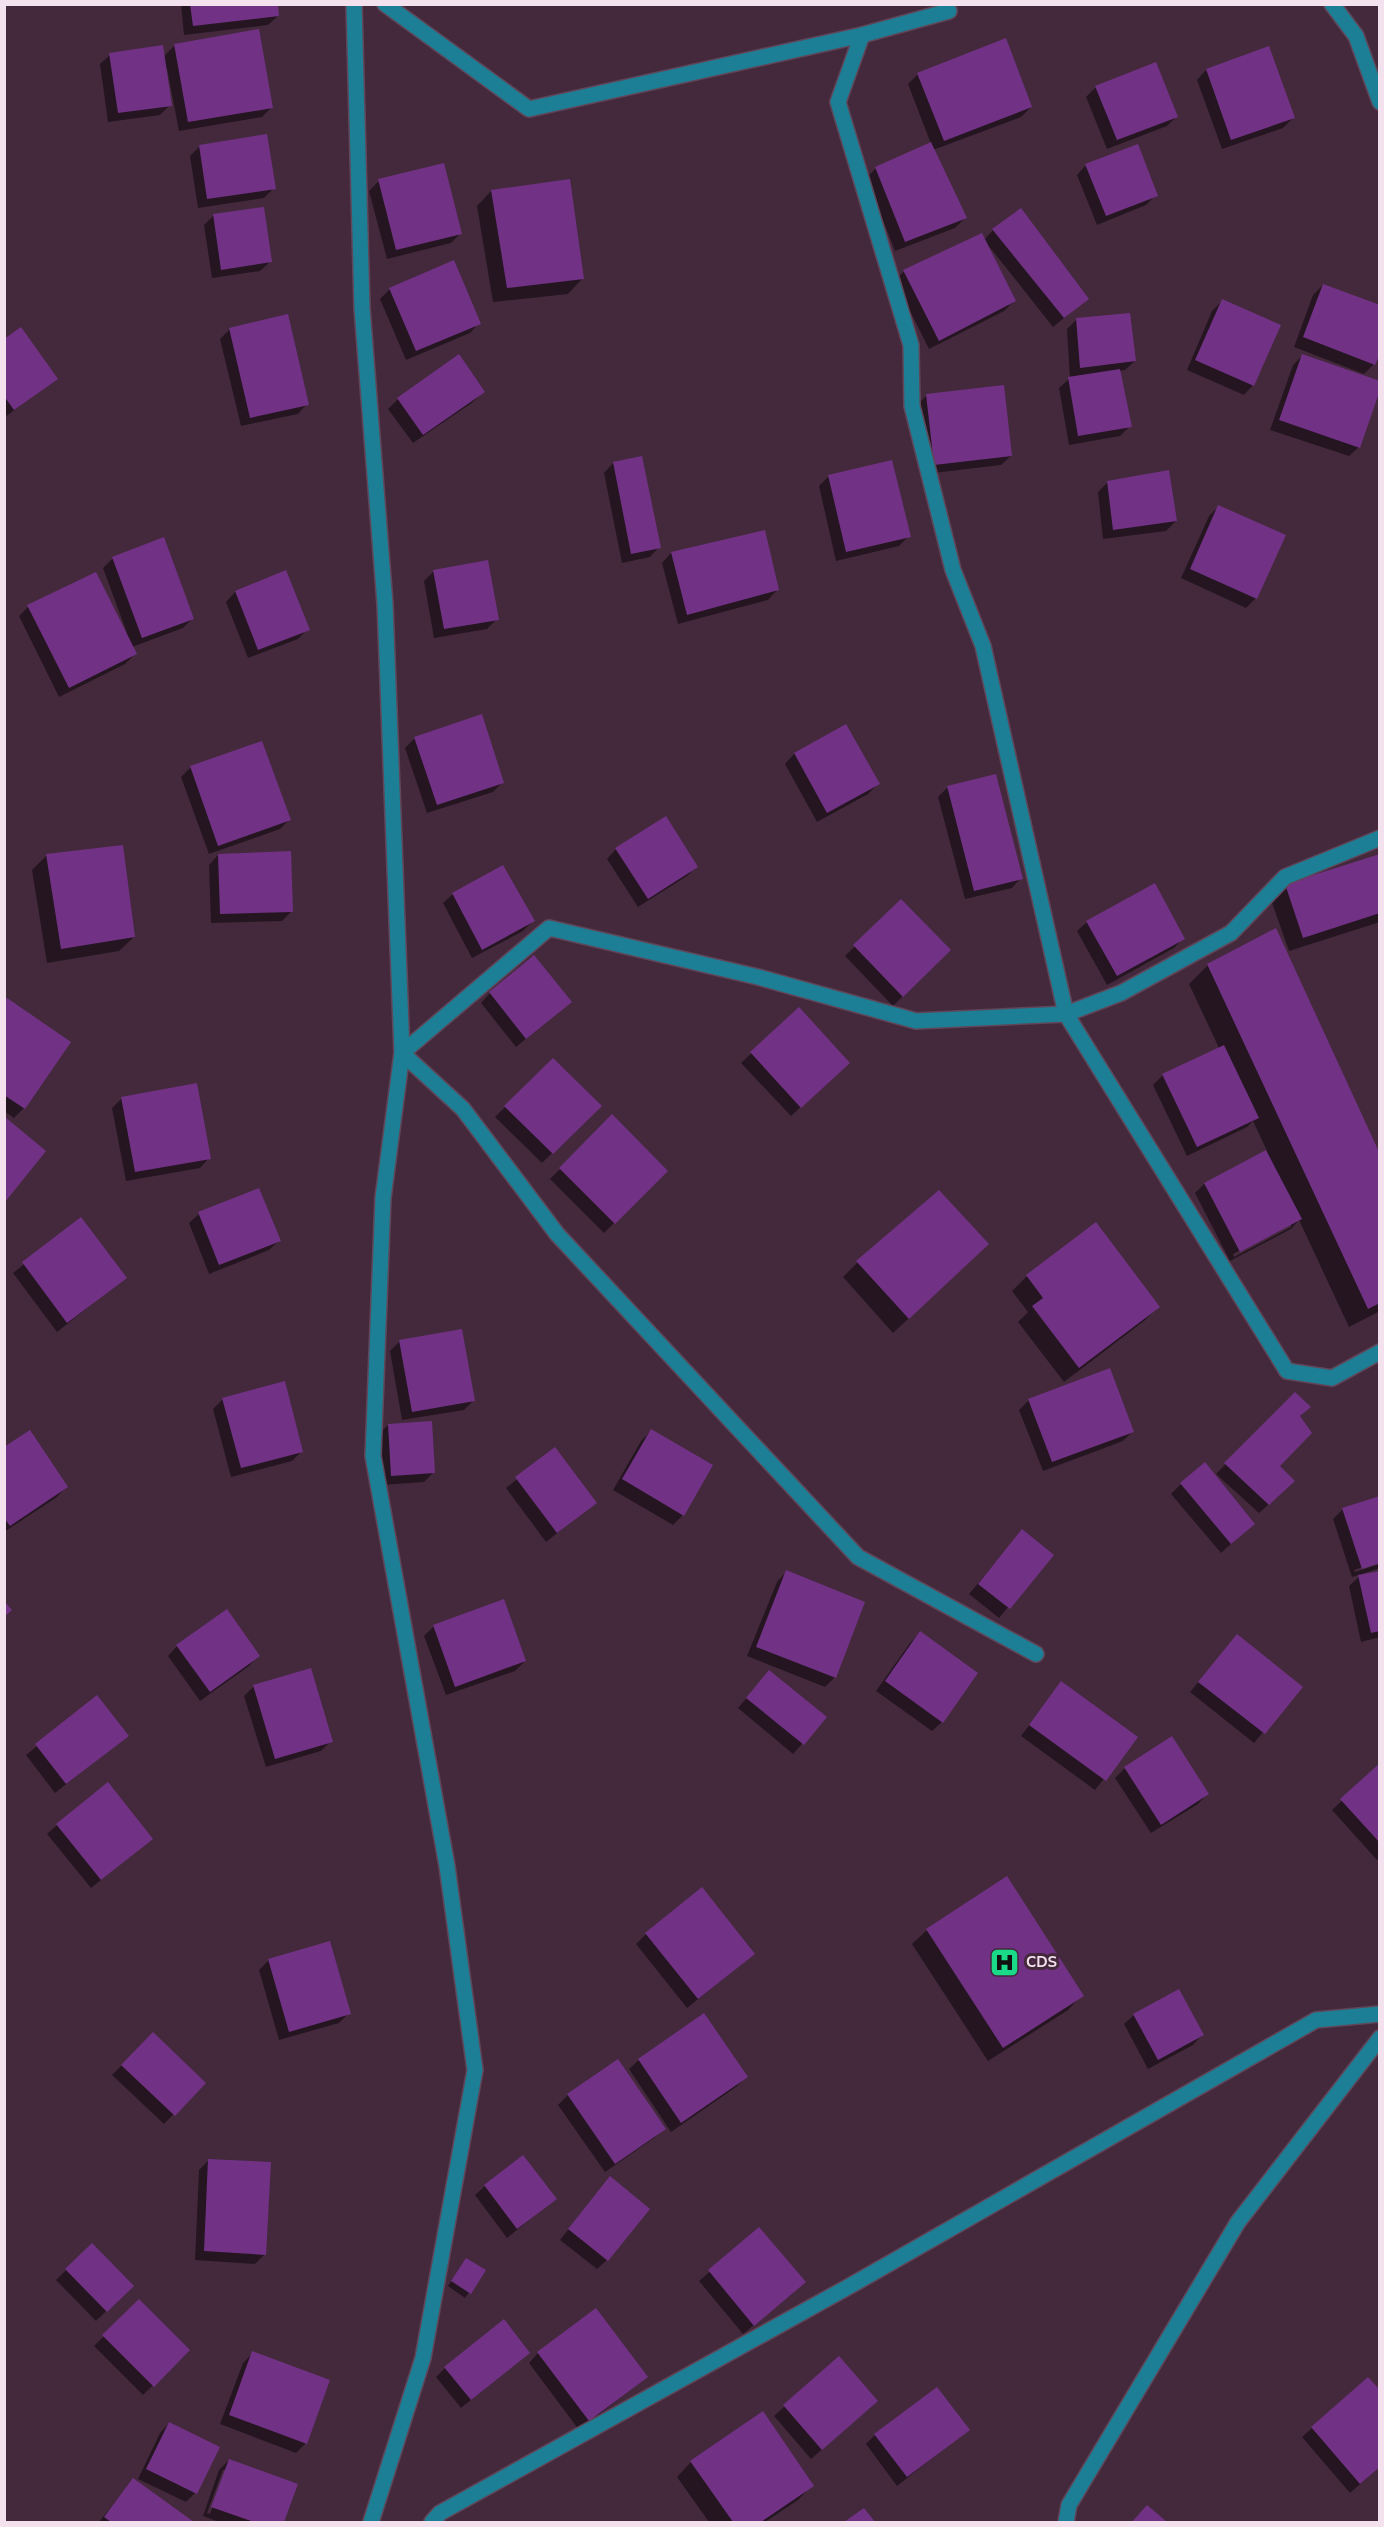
<svg xmlns="http://www.w3.org/2000/svg" width="1384" height="2527" font-family="'Nunito Sans',sans-serif">
  <style>
    .shadow { fill: #0007; fill-rule: evenodd }
    .building { fill: #713285 }
    .lines { fill: none; stroke-linecap: round; stroke-linejoin: round }
    .minor-casing { stroke: #604659; stroke-width: 18 }
    .minor { stroke: #1c7f96; stroke-width: 15 }
    .labels { text-anchor: middle; stroke-width: 6; stroke-linejoin: round; paint-order: stroke }
    .poi-label { font-size: 15px; font-weight: bold; fill: #f3e1ed; stroke: #44293d; text-anchor: start }
  </style>
  <rect width="100%" height="100%" fill="#44293d"/>
  <g class="shadow">
    <path d="M277,4L278,16L268,25L184,35L181,4Z"/>
    <path d="M175,45L272,107L262,117L179,131L167,69H165L170,105L160,115L108,122L100,64L110,55L163,57Z"/>
    <path d="M1206,70L1293,118L1283,128L1222,149L1197,80Z"/>
    <path d="M918,74L1031,107L1021,117L933,150L965,218L955,228L895,251L866,178L876,168L931,144L908,84Z"/>
    <path d="M1096,87L1177,116L1167,126L1107,149L1086,97Z"/>
    <path d="M200,146L274,188L264,198L198,208L190,156Z"/>
    <path d="M1086,165L1156,195L1146,205L1097,225L1077,175Z"/>
    <path d="M379,181L461,233L451,243L387,259L369,191Z"/>
    <path d="M491,191L582,279L568,294L493,302L477,206Z"/>
    <path d="M214,215L270,262L260,271L212,278L204,225Z"/>
    <path d="M993,230L1087,299L1053,327L988,245L1014,301L1004,311L929,349L895,281L904,271L984,240Z"/>
    <path d="M1323,285L1374,364L1364,374L1294,347L1313,295Z"/>
    <path d="M390,289L479,323L470,333L406,360L380,299Z"/>
    <path d="M1222,301L1253,385L1244,395L1187,370L1212,311Z"/>
    <path d="M1077,319L1135,361L1125,370L1119,371L1130,426L1120,436L1069,445L1059,388L1070,378L1067,329Z"/>
    <path d="M230,329L307,404L298,414L241,426L220,339Z"/>
    <path d="M4,341L56,378L4,418Z"/>
    <path d="M1302,356L1359,447L1349,456L1270,430L1293,365Z"/>
    <path d="M459,357L483,392L473,402L413,443L388,409L398,399Z"/>
    <path d="M927,395L1011,456L1001,465L925,474L917,405Z"/>
    <path d="M891,462L909,536L899,546L836,561L819,486L828,477Z"/>
    <path d="M613,463L659,547L650,557L622,563L604,473Z"/>
    <path d="M1108,482L1176,521L1166,531L1103,539L1098,492Z"/>
    <path d="M1219,506L1256,598L1246,608L1181,578L1209,516Z"/>
    <path d="M671,553L777,590L768,600L678,624L662,563Z"/>
    <path d="M113,558L193,618L183,628L132,647L135,654L125,664L59,697L19,616L28,607L127,633L103,568Z"/>
    <path d="M434,571L497,619L487,629L434,638L424,581Z"/>
    <path d="M285,572L308,629L298,639L248,658L226,602L235,592Z"/>
    <path d="M846,726L878,784L868,794L817,822L785,764L794,754Z"/>
    <path d="M415,738L503,782L493,792L427,813L405,748Z"/>
    <path d="M261,743L289,820L280,829L209,854L181,777L190,768Z"/>
    <path d="M948,787L1021,878L1012,888L965,899L938,797Z"/>
    <path d="M616,849L696,867L687,876L638,907L607,859Z"/>
    <path d="M47,855L134,937L119,951L47,963L32,870Z"/>
    <path d="M218,855L292,911L282,921L211,923L209,865Z"/>
    <path d="M1380,855V922L1289,951L1271,900L1286,885Z"/>
    <path d="M453,894L533,921L523,931L472,958L443,903Z"/>
    <path d="M901,901L949,950L893,1006L845,956Z"/>
    <path d="M1087,922L1183,938L1174,948L1107,985L1077,931Z"/>
    <path d="M1208,965L1380,1158V1311L1349,1327L1299,1220L1291,1229L1230,1261L1195,1193L1204,1184L1267,1151L1253,1121L1247,1127L1187,1156L1153,1085L1163,1075L1219,1048L1189,984ZM1291,1223V1227L1234,1257L1233,1254Z"/>
    <path d="M490,993L560,1011L516,1047L481,1003Z"/>
    <path d="M4,1003L24,1108L14,1118L4,1111Z"/>
    <path d="M799,1009L838,1072L791,1116L741,1063Z"/>
    <path d="M553,1060L600,1106L542,1163L495,1117Z"/>
    <path d="M122,1098L209,1158L200,1168L126,1181L112,1108Z"/>
    <path d="M612,1117L666,1171L604,1233L550,1179Z"/>
    <path d="M4,1119L44,1151L4,1200Z"/>
    <path d="M199,1214L279,1241L269,1250L209,1274L189,1223Z"/>
    <path d="M81,1219L125,1278L57,1332L13,1273Z"/>
    <path d="M1096,1224L1158,1307L1144,1321L1064,1382L1018,1322L1028,1312L1012,1291L1027,1276Z"/>
    <path d="M973,1259L893,1333L843,1277L858,1262Z"/>
    <path d="M400,1341L474,1400L464,1410L402,1420L390,1351Z"/>
    <path d="M1295,1394L1309,1407L1299,1417L1278,1466L1284,1491L1259,1513L1216,1474Z"/>
    <path d="M223,1399L302,1451L292,1461L231,1477L213,1409Z"/>
    <path d="M1029,1400L1132,1432L1123,1441L1043,1471L1019,1410Z"/>
    <path d="M388,1425L434,1472L424,1482L382,1485L378,1435Z"/>
    <path d="M651,1431L683,1515L673,1525L613,1490L641,1441Z"/>
    <path d="M4,1449L66,1487L57,1497L4,1532Z"/>
    <path d="M554,1449L595,1503L546,1542L506,1488Z"/>
    <path d="M1181,1484L1253,1524L1221,1553L1171,1494Z"/>
    <path d="M1343,1509L1380,1561L1354,1570L1355,1572L1380,1564V1568L1362,1574L1363,1576L1380,1572V1637L1361,1642L1349,1586L1362,1574L1352,1577L1333,1519Z"/>
    <path d="M1022,1531L1052,1555L999,1618L969,1594Z"/>
    <path d="M786,1572L835,1677L825,1687L747,1656L777,1582Z"/>
    <path d="M434,1626L525,1661L515,1671L446,1695L424,1636Z"/>
    <path d="M920,1633L942,1722L932,1731L876,1691L910,1643Z"/>
    <path d="M1237,1636L1301,1687L1254,1743L1190,1692Z"/>
    <path d="M177,1646L258,1656L249,1666L200,1701L168,1656Z"/>
    <path d="M769,1672L825,1718L793,1754L738,1708Z"/>
    <path d="M1061,1683L1136,1738L1095,1790L1021,1736Z"/>
    <path d="M254,1686L331,1741L321,1751L266,1767L244,1696Z"/>
    <path d="M97,1698L127,1736L55,1793L26,1755Z"/>
    <path d="M1380,1765V1858L1377,1860L1332,1810Z"/>
    <path d="M1125,1768L1207,1794L1198,1804L1151,1833L1115,1778Z"/>
    <path d="M57,1825L141,1848L91,1888L47,1834Z"/>
    <path d="M927,1930L1082,1995L1068,2010L988,2061L912,1944Z"/>
    <path d="M646,1934L743,1963L687,2008L636,1944Z"/>
    <path d="M269,1960L349,2013L339,2023L279,2040L259,1970Z"/>
    <path d="M1134,2015L1202,2035L1193,2045L1148,2069L1124,2024Z"/>
    <path d="M153,2034L204,2083L164,2124L112,2075Z"/>
    <path d="M639,2060L746,2077L736,2087L671,2132L629,2069Z"/>
    <path d="M617,2061L664,2129L654,2138L605,2172L558,2105L568,2095Z"/>
    <path d="M209,2160L265,2254L255,2264L195,2260L199,2170Z"/>
    <path d="M485,2186L555,2199L507,2238L475,2195Z"/>
    <path d="M601,2188L607,2260L597,2269L560,2240Z"/>
    <path d="M759,2229L794,2292L743,2334L699,2281Z"/>
    <path d="M92,2245L132,2286L96,2321L56,2280Z"/>
    <path d="M466,2260L484,2271L465,2298L448,2286Z"/>
    <path d="M139,2301L188,2350L143,2395L94,2346Z"/>
    <path d="M253,2353L306,2443L296,2453L220,2424L243,2363Z"/>
    <path d="M538,2353L647,2377L579,2430L529,2363Z"/>
    <path d="M838,2358L866,2411L811,2459L774,2416Z"/>
    <path d="M518,2362L461,2408L436,2377L445,2368Z"/>
    <path d="M169,2423L195,2493L186,2502L138,2479L160,2433Z"/>
    <path d="M1312,2428L1380,2467L1350,2493L1302,2437Z"/>
    <path d="M968,2430L897,2486L866,2444L875,2435Z"/>
    <path d="M229,2460L296,2485L282,2522H219L203,2516L219,2470ZM223,2470H226L210,2514L207,2513Z"/>
    <path d="M691,2462L812,2485L798,2500L765,2522H709L677,2477Z"/>
    <path d="M133,2480L191,2522H99Z"/>
  </g>
  <g class="building">
    <path d="M190,4H278L279,16L193,26Z"/>
    <path d="M259,29L273,108L188,122L174,44Z"/>
    <path d="M1006,38L1032,107L944,141L917,73Z"/>
    <path d="M163,45L172,106L118,113L109,53Z"/>
    <path d="M1269,46L1295,118L1231,140L1206,69Z"/>
    <path d="M1156,62L1178,117L1117,140L1095,86Z"/>
    <path d="M267,134L276,189L207,199L199,145Z"/>
    <path d="M931,142L967,218L905,242L875,167Z"/>
    <path d="M1138,144L1158,196L1106,216L1085,164Z"/>
    <path d="M444,163L462,234L396,250L378,179Z"/>
    <path d="M570,179L584,279L507,288L491,190Z"/>
    <path d="M264,207L272,262L221,270L213,214Z"/>
    <path d="M1021,208L1089,299L1064,318L992,229Z"/>
    <path d="M982,233L1016,301L939,341L903,270Z"/>
    <path d="M454,260L481,324L416,351L389,288Z"/>
    <path d="M1323,284L1380,305V354L1375,365L1303,337Z"/>
    <path d="M1222,299L1281,325L1254,386L1195,360Z"/>
    <path d="M1130,313L1136,361L1080,368L1076,318Z"/>
    <path d="M288,314L309,405L250,418L229,328Z"/>
    <path d="M21,327L58,379L14,410L4,396V339Z"/>
    <path d="M459,354L485,392L423,435L397,398Z"/>
    <path d="M1302,354L1380,381V390L1360,448L1279,420Z"/>
    <path d="M1120,369L1132,427L1078,436L1068,377Z"/>
    <path d="M1004,385L1012,456L934,465L926,394Z"/>
    <path d="M642,456L661,548L631,554L613,462Z"/>
    <path d="M892,460L911,537L846,552L828,475Z"/>
    <path d="M1169,470L1177,521L1113,530L1107,481Z"/>
    <path d="M1218,505L1286,535L1257,599L1190,569Z"/>
    <path d="M765,530L779,590L687,615L671,552Z"/>
    <path d="M164,537L194,619L142,638L112,557Z"/>
    <path d="M488,560L499,620L444,629L433,570Z"/>
    <path d="M286,570L310,630L258,650L235,591Z"/>
    <path d="M96,572L137,654L69,688L27,605Z"/>
    <path d="M482,714L504,783L437,805L414,737Z"/>
    <path d="M846,724L880,784L827,813L794,753Z"/>
    <path d="M262,741L291,820L218,846L190,766Z"/>
    <path d="M996,774L1023,879L974,891L947,786Z"/>
    <path d="M666,816L698,867L648,899L615,848Z"/>
    <path d="M123,845L135,937L61,949L46,854Z"/>
    <path d="M291,851L293,912L220,914L218,854Z"/>
    <path d="M1380,854V913L1303,938L1285,884Z"/>
    <path d="M503,865L535,921L482,950L452,893Z"/>
    <path d="M1155,883L1185,939L1117,976L1086,921Z"/>
    <path d="M901,899L951,950L903,997L853,945Z"/>
    <path d="M1276,928L1380,1154V1303L1368,1309L1207,964Z"/>
    <path d="M534,955L572,1002L526,1039L489,992Z"/>
    <path d="M7,998L71,1042L25,1109L4,1095V1002Z"/>
    <path d="M799,1007L850,1063L801,1108L750,1052Z"/>
    <path d="M1224,1045L1259,1118L1197,1147L1162,1074Z"/>
    <path d="M553,1058L602,1106L553,1154L504,1106Z"/>
    <path d="M197,1083L211,1159L135,1172L121,1097Z"/>
    <path d="M612,1114L668,1171L615,1224L559,1168Z"/>
    <path d="M5,1117L46,1151L5,1202Z"/>
    <path d="M1266,1150L1302,1219L1240,1252L1204,1183Z"/>
    <path d="M259,1188L281,1241L219,1265L198,1212Z"/>
    <path d="M939,1190L989,1244L909,1319L856,1261Z"/>
    <path d="M81,1217L127,1278L67,1323L22,1262Z"/>
    <path d="M1096,1222L1160,1307L1079,1368L1032,1306L1043,1298L1026,1275Z"/>
    <path d="M462,1329L475,1401L412,1412L399,1340Z"/>
    <path d="M1110,1368L1134,1432L1052,1462L1028,1399Z"/>
    <path d="M285,1381L303,1452L241,1468L222,1398Z"/>
    <path d="M1295,1392L1311,1407L1300,1416L1312,1433L1280,1466L1295,1481L1269,1505L1224,1463Z"/>
    <path d="M432,1421L435,1473L391,1476L388,1424Z"/>
    <path d="M651,1429L713,1465L684,1516L622,1479Z"/>
    <path d="M30,1430L68,1487L10,1526L4,1518V1447Z"/>
    <path d="M555,1447L597,1503L557,1533L515,1477Z"/>
    <path d="M1205,1462L1255,1524L1231,1544L1180,1483Z"/>
    <path d="M1380,1496V1563L1362,1569L1342,1508Z"/>
    <path d="M1022,1529L1054,1555L1010,1609L978,1584Z"/>
    <path d="M786,1570L865,1602L836,1678L756,1647Z"/>
    <path d="M1380,1571V1631L1371,1633L1358,1575Z"/>
    <path d="M504,1599L526,1661L455,1687L433,1625Z"/>
    <path d="M4,1601L12,1610L4,1617Z"/>
    <path d="M227,1609L260,1656L210,1692L176,1645Z"/>
    <path d="M920,1631L978,1673L943,1723L885,1681Z"/>
    <path d="M1237,1634L1303,1687L1265,1734L1198,1682Z"/>
    <path d="M311,1668L333,1742L275,1759L253,1685Z"/>
    <path d="M769,1670L827,1717L804,1745L746,1698Z"/>
    <path d="M1061,1681L1138,1737L1106,1781L1029,1725Z"/>
    <path d="M97,1695L129,1736L66,1784L35,1744Z"/>
    <path d="M1172,1736L1209,1794L1161,1825L1124,1767Z"/>
    <path d="M1380,1763V1843L1340,1799Z"/>
    <path d="M108,1782L153,1839L101,1880L56,1824Z"/>
    <path d="M1007,1876L1084,1996L1003,2048L926,1929Z"/>
    <path d="M702,1887L755,1954L698,1999L645,1933Z"/>
    <path d="M330,1941L351,2014L289,2032L268,1959Z"/>
    <path d="M1179,1989L1204,2035L1158,2060L1133,2014Z"/>
    <path d="M704,2013L748,2077L681,2123L638,2059Z"/>
    <path d="M153,2032L206,2083L175,2116L121,2065Z"/>
    <path d="M618,2059L666,2129L615,2164L567,2094Z"/>
    <path d="M523,2155L557,2199L517,2229L484,2185Z"/>
    <path d="M208,2159L271,2162L266,2255L204,2251Z"/>
    <path d="M610,2176L650,2209L608,2261L568,2229Z"/>
    <path d="M759,2227L806,2282L754,2326L708,2270Z"/>
    <path d="M92,2243L134,2286L107,2312L65,2269Z"/>
    <path d="M466,2258L486,2270L471,2294L451,2281Z"/>
    <path d="M139,2299L190,2350L154,2387L102,2335Z"/>
    <path d="M596,2308L648,2377L589,2421L537,2352Z"/>
    <path d="M504,2319L530,2353L471,2400L444,2367Z"/>
    <path d="M252,2351L330,2380L307,2444L229,2415Z"/>
    <path d="M839,2356L878,2401L822,2450L783,2405Z"/>
    <path d="M1368,2377L1380,2390V2467L1360,2484L1311,2427Z"/>
    <path d="M937,2387L970,2430L907,2477L874,2434Z"/>
    <path d="M763,2411L814,2486L761,2522H733L690,2461Z"/>
    <path d="M169,2422L220,2447L197,2494L146,2469Z"/>
    <path d="M229,2459L298,2484L284,2522H254L211,2507Z"/>
    <path d="M133,2478L194,2522H111L104,2517Z"/>
    <path d="M1147,2505L1167,2522H1132Z"/>
    <path d="M864,2508L875,2522H844Z"/>
  </g>
  <g class="lines">
    <defs>
      <g id="minor">
        <path d="M354,4L362,308L385,604L402,1053L383,1198L373,1456L447,1866L475,2070L423,2358L371,2522"/>
        <path d="M385,4L529,109L862,35L949,11"/>
        <path d="M1332,4L1356,36L1380,102"/>
        <path d="M862,35L838,102L911,345L912,406L953,570L983,646L1066,1014L1287,1371L1332,1378L1380,1352"/>
        <path d="M1036,1654L858,1557L557,1234L463,1109L402,1053L549,928L758,977L916,1021L1066,1014L1121,993L1231,933L1285,877L1380,838"/>
        <path d="M432,2522L440,2513L848,2287L1316,2020L1380,2014"/>
        <path d="M1066,2522L1069,2505L1238,2222L1380,2038"/>
      </g>
    </defs>
    <use href="#minor" class="minor-casing"/>
    <use href="#minor" class="minor"/>
  </g>
  <defs>
    <symbol id="hospital-square" viewBox="-11 -11 22 22"><rect x="-9" y="-9" width="18" height="18" rx="4" fill="#1ad988" stroke="#44293d"/><path d="M-5-5h3v3.5h4V-5h3V5h-3V1.5h-4V5h-3Z" fill="#111"/></symbol>
  </defs>
  <g fill-rule="evenodd">
    <use href="#hospital-square" x="988" y="1946" width="33" height="33"/>
  </g>
  <g class="labels">
    <g class="poi-label">
      <text x="1026" y="1967">CDS</text>
    </g>
  </g>
  <rect width="1384" height="2527" fill="none" stroke="#f3e1ed" stroke-width="12"/>
</svg>
